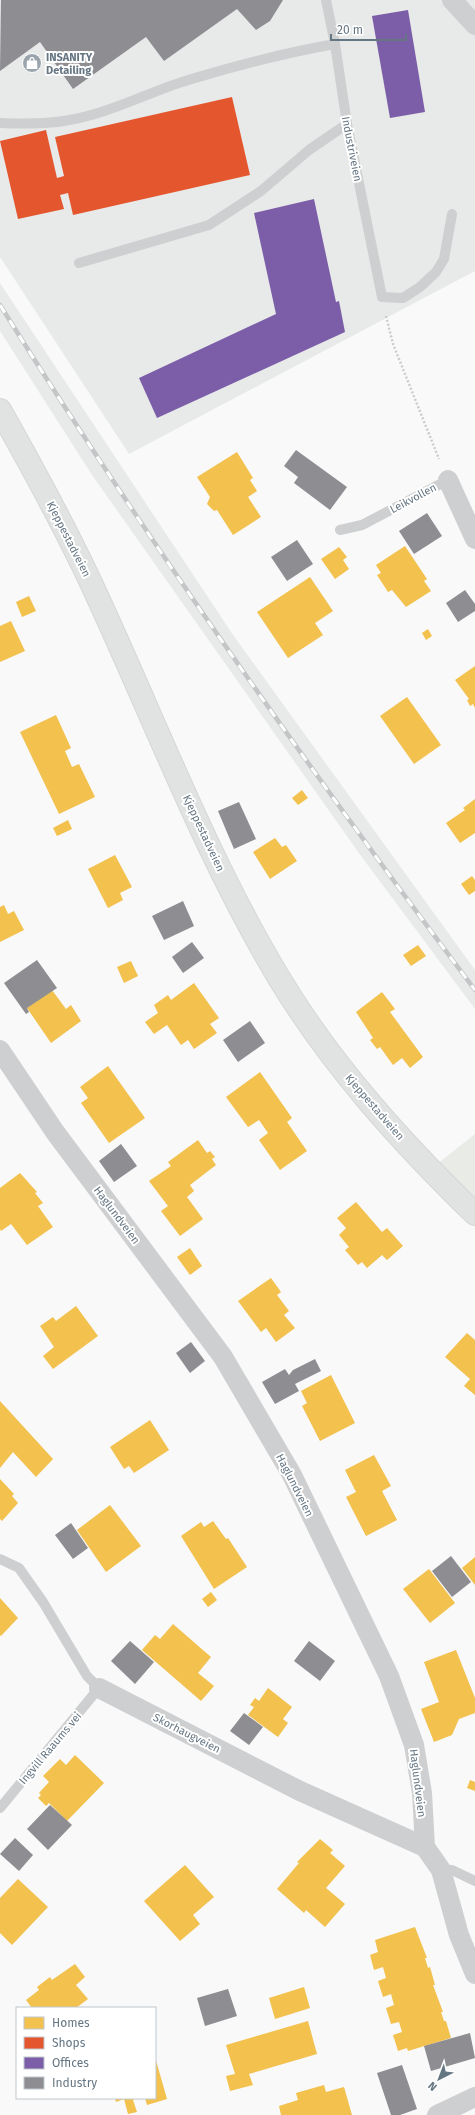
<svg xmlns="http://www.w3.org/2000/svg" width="475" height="2115" font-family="'Fira Sans',sans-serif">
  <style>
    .built { fill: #e8e9e9 }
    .green { fill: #e8ebe6 }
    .homes { fill: #f2c14e }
    .shops { fill: #e4572e }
    .offices { fill: #7b5ea7 }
    .industry { fill: #8d8d92 }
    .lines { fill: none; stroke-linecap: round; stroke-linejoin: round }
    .secondary-casing { stroke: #d5d6d7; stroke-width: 24 }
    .path { stroke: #cbcccd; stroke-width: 2.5; stroke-dasharray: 2 2; stroke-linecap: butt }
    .service { stroke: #cecfd0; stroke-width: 10 }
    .minor { stroke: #cecfd0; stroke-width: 20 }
    .secondary { stroke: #e1e2e2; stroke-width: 22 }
    .rail-casing { stroke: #c3c5c6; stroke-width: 4.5 }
    .rail { stroke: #fff; stroke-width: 3; stroke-dasharray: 9; stroke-linecap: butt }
    .labels { text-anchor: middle; stroke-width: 4; stroke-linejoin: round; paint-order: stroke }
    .poi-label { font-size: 11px; font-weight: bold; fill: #657683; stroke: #fff; text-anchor: start }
    .street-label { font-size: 11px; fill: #657683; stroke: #fff }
  </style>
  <rect width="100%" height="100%" fill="#f9f9f9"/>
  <g class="built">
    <path d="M0,0H475V271L129,454L0,257Z"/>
    <path d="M0,283L233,635L475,970V1009L361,856L92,475L0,331Z"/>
  </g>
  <path class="green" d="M475,1134V1214L431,1169Z"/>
  <g class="homes">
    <path d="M237,452L253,478L250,480L257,491L248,497L261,517L233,535L217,510L214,511L207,504L210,497L197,477Z"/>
    <path d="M405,546L427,579L424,581L431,591L406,607L392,590L388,592L377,575L381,573L376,565Z"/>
    <path d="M339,547L347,557L343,560L349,569L335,579L321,559Z"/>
    <path d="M310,577L333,611L315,623L323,635L288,658L257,612Z"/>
    <path d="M29,596L36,611L22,617L16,602Z"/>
    <path d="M11,621L25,651L0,662V626Z"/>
    <path d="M428,629L432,636L426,640L422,633Z"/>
    <path d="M475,666V708L473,704L470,706L467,700L469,699L455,680Z"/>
    <path d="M407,697L441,745L414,764L380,716Z"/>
    <path d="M56,715L71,748L65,751L72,767L79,764L95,797L59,814L20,732Z"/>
    <path d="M302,790L308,798L298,805L292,798Z"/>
    <path d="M475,799V833L460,843L446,823L465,810L463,808Z"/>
    <path d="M68,820L72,829L57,836L53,828Z"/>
    <path d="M275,838L282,847L286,845L297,861L270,879L253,852Z"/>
    <path d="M115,855L132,887L120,893L123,900L108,908L88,869Z"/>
    <path d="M472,876L475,880V891L469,895L461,884Z"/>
    <path d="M4,905L8,914L14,911L24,930L0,942V907Z"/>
    <path d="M418,945L426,956L411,966L403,955Z"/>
    <path d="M131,961L138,976L124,983L117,967Z"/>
    <path d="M194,983L219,1018L210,1024L217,1033L194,1049L188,1040L181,1045L167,1025L154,1034L145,1022L158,1013L154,1005L168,995L171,1000Z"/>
    <path d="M52,990L66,1009L71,1005L81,1021L51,1043L27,1008Z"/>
    <path d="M382,992L395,1009L390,1012L423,1057L410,1068L402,1058L393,1065L380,1047L377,1049L370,1040L373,1038L356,1012Z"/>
    <path d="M108,1066L145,1118L109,1143L81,1103L88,1098L80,1087Z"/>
    <path d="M260,1072L292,1118L287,1122L307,1151L280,1170L259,1140L268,1133L259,1120L248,1127L226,1097Z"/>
    <path d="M198,1140L207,1153L210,1151L215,1157L212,1159L216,1165L190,1185L194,1191L187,1197L203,1219L180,1236L161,1211L168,1206L149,1181L171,1166L168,1162Z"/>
    <path d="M20,1173L37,1192L35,1193L43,1203L38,1206L53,1227L27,1245L11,1224L1,1231L0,1229V1188Z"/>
    <path d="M356,1202L382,1232L387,1228L403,1246L387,1260L382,1255L367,1268L362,1262L358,1265L345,1250L349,1247L339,1235L346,1228L337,1218Z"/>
    <path d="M190,1248L202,1266L190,1275L177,1257Z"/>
    <path d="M271,1278L281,1292L277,1295L289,1311L284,1315L295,1328L276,1342L266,1328L261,1332L238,1301Z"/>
    <path d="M76,1306L98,1336L53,1369L43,1356L54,1347L40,1326L53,1317L56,1321Z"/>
    <path d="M467,1333L475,1340V1395L464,1386L470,1379L445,1357Z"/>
    <path d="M331,1375L355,1423L320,1441L302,1406L307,1403L301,1391Z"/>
    <path d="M0,1401L53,1459L36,1477L13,1452L0,1468Z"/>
    <path d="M150,1420L169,1450L134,1473L129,1466L124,1469L110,1447Z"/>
    <path d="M374,1455L391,1486L382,1491L397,1520L366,1536L346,1497L356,1492L345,1470Z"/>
    <path d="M0,1479L14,1494L12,1496L18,1503L2,1521L0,1519Z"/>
    <path d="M110,1505L141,1546L106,1572L77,1530Z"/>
    <path d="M213,1521L226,1539L228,1538L247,1567L214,1589L181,1536L201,1522L204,1527Z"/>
    <path d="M475,1557V1585L462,1568Z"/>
    <path d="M429,1569L455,1603L430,1623L403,1589Z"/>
    <path d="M211,1592L217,1600L208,1607L202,1599Z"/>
    <path d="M0,1598L18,1618L1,1636L0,1635Z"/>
    <path d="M173,1624L211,1657L198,1673L214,1686L201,1701L142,1650L155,1635L160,1639Z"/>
    <path d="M456,1650L475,1698V1713L459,1719L452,1735L434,1742L421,1709L439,1702L424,1662Z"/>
    <path d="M268,1688L292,1707L283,1719L288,1723L278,1737L248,1715L254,1707L250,1705L255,1698L259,1701Z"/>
    <path d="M75,1755L104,1783L67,1821L49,1803L46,1806L38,1798L41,1795L39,1793L49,1782L43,1776L60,1759L66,1765Z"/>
    <path d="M470,1780L475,1782V1791L467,1788Z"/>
    <path d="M320,1839L333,1850L330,1853L345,1866L326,1888L345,1904L325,1927L306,1910L304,1913L277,1889L299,1863L297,1862Z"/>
    <path d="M185,1865L214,1897L193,1915L200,1924L180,1941L144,1901Z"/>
    <path d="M18,1879L48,1907L12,1945L0,1933V1898Z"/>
    <path d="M415,1927L427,1958H425L428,1968L430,1967L435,1985H433L443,2012H441L444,2021H446L451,2038L408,2051L407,2048L398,2051L393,2035L402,2032L399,2022L391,2024L386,2008L394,2005L391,1994L383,1997L378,1981L386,1978L383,1967L374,1970L370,1955L378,1952L375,1940Z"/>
    <path d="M75,1964L85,1977L76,1985L88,1999L76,2008H32L26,2000L39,1990L37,1987L50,1977L52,1980Z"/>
    <path d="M304,1987L310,2008L275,2019L269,1998Z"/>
    <path d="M308,2021L317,2054L249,2074L253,2085L230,2091L226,2076L235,2074L226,2045Z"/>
    <path d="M155,2057L167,2099L147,2105L145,2098H155Z"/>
    <path d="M324,2085L326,2092L344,2087L352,2115H281L279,2106L298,2100L296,2093Z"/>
    <path d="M115,2098H137L133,2100L137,2112L128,2114L124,2099L116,2102Z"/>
  </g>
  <path class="shops" d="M232,97L250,175L73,215L68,193L60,195L64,209L18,219L0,141L46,130L57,178L64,176L55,137Z"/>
  <g class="offices">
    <path d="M408,10L425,112L390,118L372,16Z"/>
    <path d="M314,199L336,302L339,301L345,332L157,418L139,378L276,314L254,213Z"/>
  </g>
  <g class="industry">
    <path d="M1,0H283L270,21L256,30L237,9L164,61L146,37L73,89L40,42L0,71Z"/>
    <path d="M296,450L347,487L330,510L294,483L298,477L284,466Z"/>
    <path d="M427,513L442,536L414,554L399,531Z"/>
    <path d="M297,540L313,564L287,581L271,557Z"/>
    <path d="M465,590L475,604V611L458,622L446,603Z"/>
    <path d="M239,802L256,839L234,849L218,811Z"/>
    <path d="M183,901L194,926L164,940L152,916Z"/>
    <path d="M192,942L204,958L183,973L172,957Z"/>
    <path d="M37,960L57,988L27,1008L29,1012L26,1014L4,983Z"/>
    <path d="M250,1021L265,1043L238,1062L223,1040Z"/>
    <path d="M121,1144L137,1166L114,1182L99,1161Z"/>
    <path d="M191,1342L205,1361L190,1373L176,1353Z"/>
    <path d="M315,1359L321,1371L295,1384L299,1391L275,1404L262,1382L285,1369L289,1375L293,1370Z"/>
    <path d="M71,1523L88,1548L73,1559L55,1535Z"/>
    <path d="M451,1556L471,1582L452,1597L432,1571Z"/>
    <path d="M130,1641L154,1662L135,1684L111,1661Z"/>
    <path d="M309,1641L335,1661L320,1681L294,1661Z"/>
    <path d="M244,1713L263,1727L249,1745L230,1731Z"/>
    <path d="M50,1805L72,1825L48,1850L27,1829Z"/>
    <path d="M15,1838L33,1855L19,1871L0,1854Z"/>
    <path d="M228,1989L237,2016L205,2026L197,1998Z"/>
    <path d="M470,2033L475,2058L431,2071L424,2046Z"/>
    <path d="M402,2065L417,2109L400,2115H391L377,2073Z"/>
  </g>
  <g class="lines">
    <defs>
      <path id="secondary" d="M0,410C35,472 69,534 98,598C157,726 207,858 279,978C332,1066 402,1143 475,1214"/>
    </defs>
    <use href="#secondary" class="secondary-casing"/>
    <path class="path" d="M386,316L393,344L439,459"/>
    <g class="service">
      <path d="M326,0L335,44L347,124L382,297L403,298L420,287L436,272L444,259L452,214"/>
      <path d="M0,123C21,124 43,124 64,121C106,115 144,94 185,81C234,66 284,53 335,44"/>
      <path d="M79,263L209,225L261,191L309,150L347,124"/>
      <path d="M340,530L362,525L448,480"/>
      <path d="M0,1559L19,1568L43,1602L87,1676L99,1688L0,1808"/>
      <path d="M441,1870H452L475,1881"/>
    </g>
    <g class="minor">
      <path d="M452,0L475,25"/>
      <path d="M448,480L475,539"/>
      <path d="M0,1050L55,1132L223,1357L292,1475L389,1676L414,1745L422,1793L425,1847L441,1870L459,1935L475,1974"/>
      <path d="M99,1688L300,1791L425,1847"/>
      <path d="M437,2115L475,2097"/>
    </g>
    <use href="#secondary" class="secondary"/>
    <defs>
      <path id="rail" d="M0,305C147,541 308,768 475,990"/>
    </defs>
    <use href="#rail" class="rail-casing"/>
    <use href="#rail" class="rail"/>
  </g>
  <defs>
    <symbol id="shop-disc" viewBox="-11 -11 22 22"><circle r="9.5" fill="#99a4ac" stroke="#fff"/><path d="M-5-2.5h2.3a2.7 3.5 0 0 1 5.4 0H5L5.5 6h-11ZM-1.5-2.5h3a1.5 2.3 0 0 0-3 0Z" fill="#fff"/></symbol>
  </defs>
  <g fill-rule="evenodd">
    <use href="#shop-disc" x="21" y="52" width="22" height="22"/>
  </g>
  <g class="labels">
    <g class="poi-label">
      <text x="46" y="61">INSANITY<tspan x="46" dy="13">Detailing</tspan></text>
    </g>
    <g class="street-label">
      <text transform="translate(352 149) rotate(79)" y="4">Industriveien</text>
      <text transform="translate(413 498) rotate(-28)" y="4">Leikvollen</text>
      <text transform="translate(69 539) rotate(63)" y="4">Kjeppestadveien</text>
      <text transform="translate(204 833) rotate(65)" y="4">Kjeppestadveien</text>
      <text transform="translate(375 1107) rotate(49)" y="4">Kjeppestadveien</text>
      <text transform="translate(117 1215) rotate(53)" y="4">Haglundveien</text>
      <text transform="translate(295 1485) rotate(63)" y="4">Haglundveien</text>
      <text transform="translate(187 1733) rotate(27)" y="4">Skorhaugveien</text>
      <text transform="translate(50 1748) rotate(-50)" y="4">Ingvill Raaums vei</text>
      <text transform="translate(418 1783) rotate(83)" y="4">Haglundveien</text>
    </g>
  </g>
  <rect x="16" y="2007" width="140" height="92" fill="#ffffff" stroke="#c1c8cd"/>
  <rect x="24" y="2017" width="20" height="12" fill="#f2c14e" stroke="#c1c8cd"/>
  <text x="52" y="2027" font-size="12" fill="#657683">Homes</text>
  <rect x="24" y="2037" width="20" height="12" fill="#e4572e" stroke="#c1c8cd"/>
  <text x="52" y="2047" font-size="12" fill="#657683">Shops</text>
  <rect x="24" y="2057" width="20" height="12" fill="#7b5ea7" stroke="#c1c8cd"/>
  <text x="52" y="2067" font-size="12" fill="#657683">Offices</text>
  <rect x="24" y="2077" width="20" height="12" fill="#8d8d92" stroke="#c1c8cd"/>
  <text x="52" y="2087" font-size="12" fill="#657683">Industry</text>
  <g transform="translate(439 2079) rotate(222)" stroke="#ffffff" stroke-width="3" paint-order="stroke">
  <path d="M0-3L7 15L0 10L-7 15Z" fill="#657683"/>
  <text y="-6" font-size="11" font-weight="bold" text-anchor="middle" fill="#657683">N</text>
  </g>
  <path d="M331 34v6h75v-6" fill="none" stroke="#657683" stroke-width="2"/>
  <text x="337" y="34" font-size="12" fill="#657683" stroke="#ffffff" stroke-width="3" paint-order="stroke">20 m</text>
</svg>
